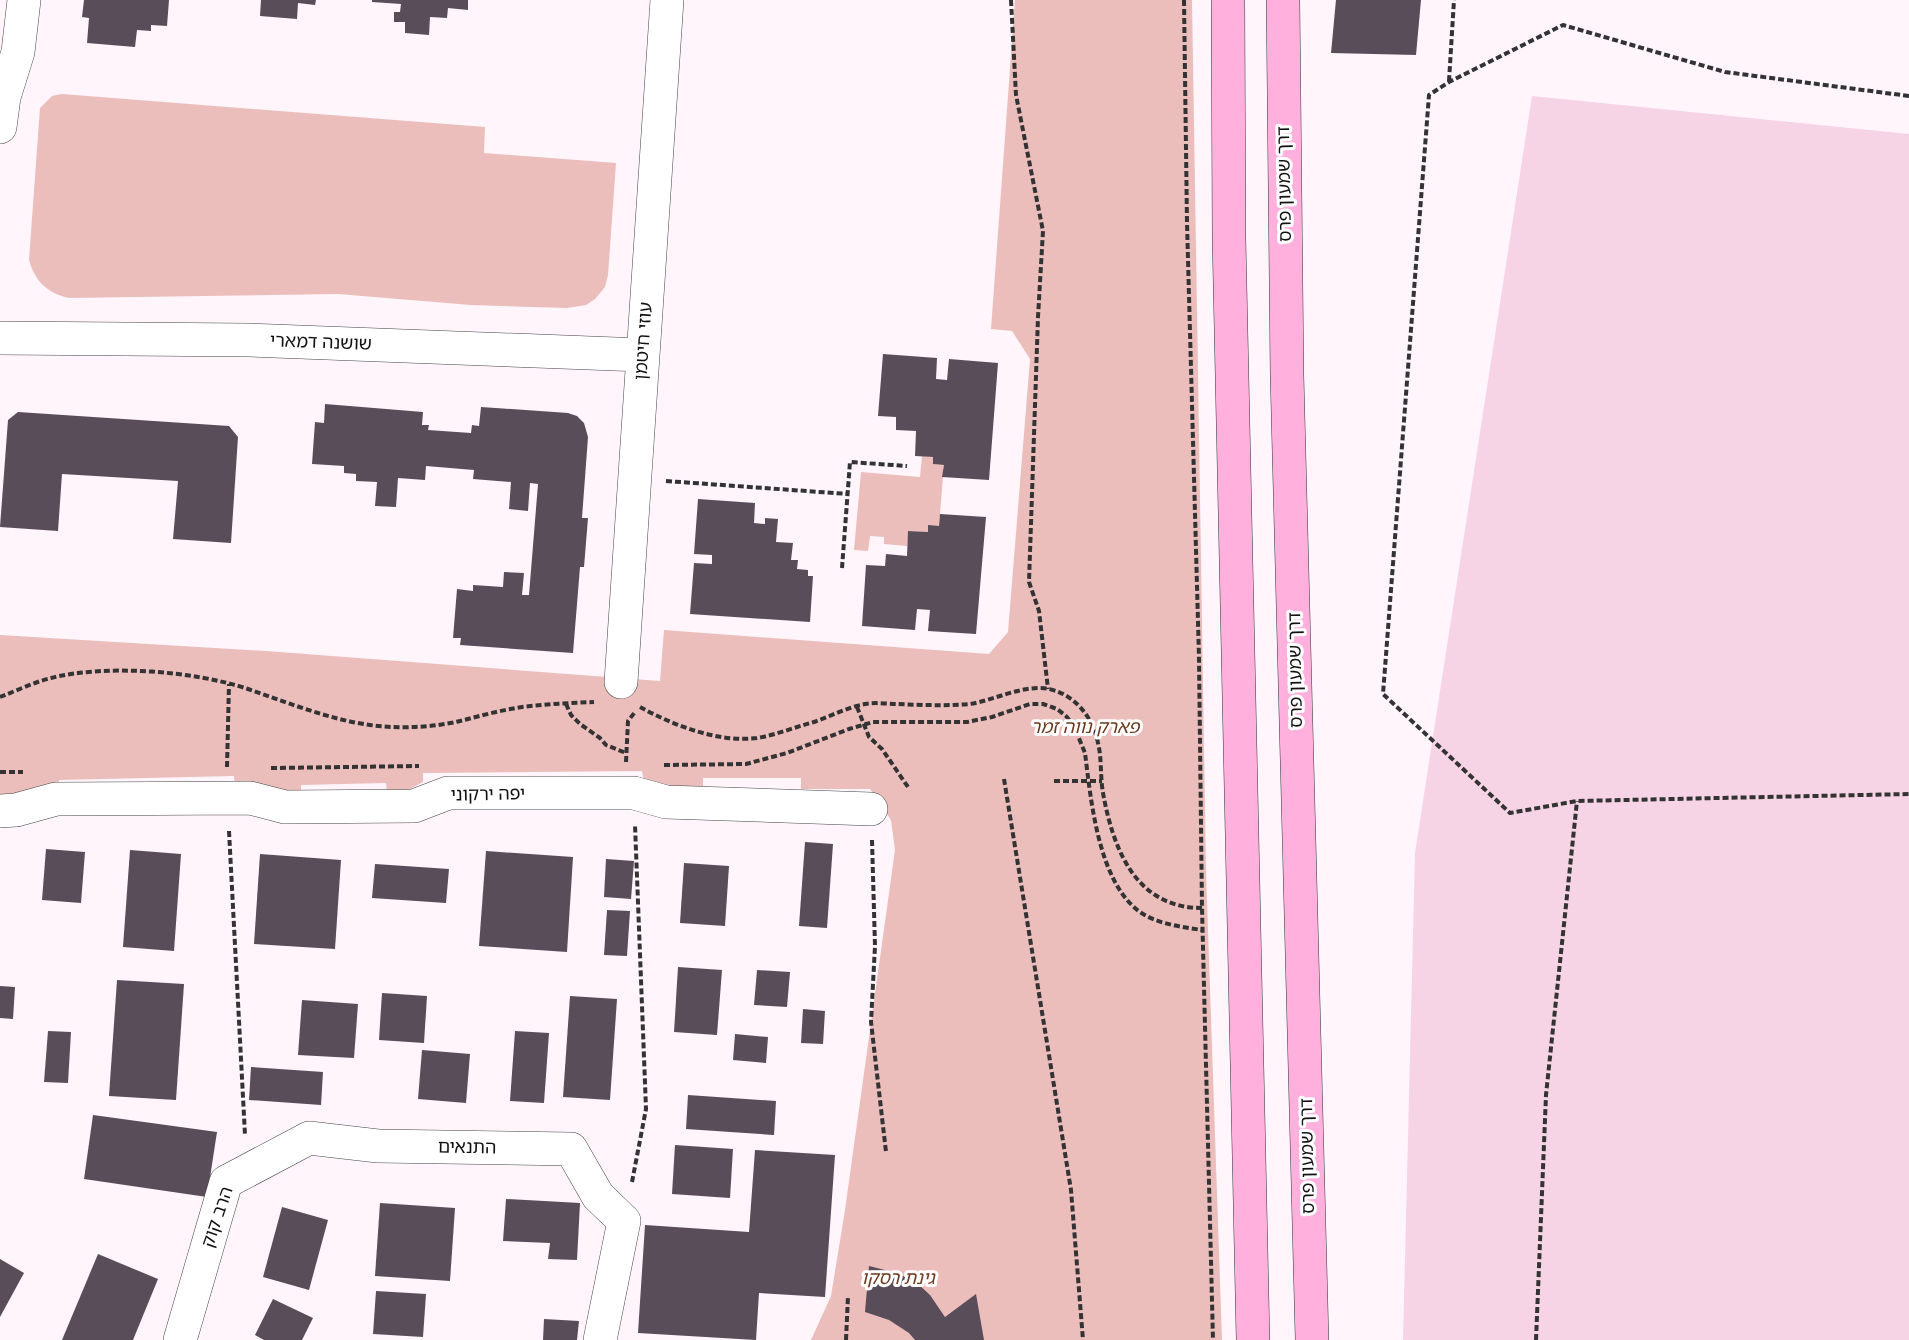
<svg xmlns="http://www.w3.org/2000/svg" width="1909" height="1340" font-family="'Noto Serif','Noto Sans Hebrew',serif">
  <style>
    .farmland { fill: #f6d4e6 }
    .green { fill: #ebbebc }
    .building { fill: #594d5a }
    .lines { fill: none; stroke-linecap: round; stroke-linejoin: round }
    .street-casing { stroke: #444; stroke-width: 34 }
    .secondary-casing { stroke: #333; stroke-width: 34 }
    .path { stroke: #333; stroke-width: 4; stroke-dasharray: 6 3; stroke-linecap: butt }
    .street { stroke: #fff; stroke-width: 33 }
    .secondary { stroke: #ffb0dd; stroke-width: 33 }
    .labels { text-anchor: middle; stroke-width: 6; stroke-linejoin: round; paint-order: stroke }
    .street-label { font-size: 18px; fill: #111; stroke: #fff }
    .park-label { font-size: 18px; font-style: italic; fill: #6c381e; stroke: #fff }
  </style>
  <rect width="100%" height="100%" fill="#fff5fb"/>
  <path class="farmland" d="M1532,96L1909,134V1340H1403L1415,853Z"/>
  <g class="green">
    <path d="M1015,0H1192L1206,871L1222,1340H811L831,1296L845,1210L895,850L891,820L870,789H801V778H703V789H664L644,782L642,771L423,773V782L402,793H387L386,783L301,785V795L235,787L234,776L59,780L58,788L0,801V635L266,651L660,681L664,630L989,654L1008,632L1030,359L1012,331L991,329Z"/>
    <path d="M62,94L485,127L484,153L616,163L608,275L605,287L595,299L586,305L567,308L471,305L338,294L69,298C47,293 35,281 29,260L40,108L52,96Z"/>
    <path d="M922,456L933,457V464L944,465L939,526H928V532L909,531L907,546L884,544V537L870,536L868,551L854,550L861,472L920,477Z"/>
  </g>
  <g class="building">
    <path d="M84,0H169L167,26L151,25V31L137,30L135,47L87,43L89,18L82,17Z"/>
    <path d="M261,0H316L315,5L298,3L297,19L260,16Z"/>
    <path d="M372,0H468V10L448,8L447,18L430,17L429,35L405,33V22H394V12H400L401,4L372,2Z"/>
    <path d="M1336,0H1421L1416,55L1331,53Z"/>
    <path d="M883,354L937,358L936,379L947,380L949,359L998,363L989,480L942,477L944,465L933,464V457L915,456L916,431L896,430V417L878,416Z"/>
    <path d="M325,404L423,412L422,425H429L428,430L471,433L472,425L479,426L481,407L568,413L577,416L584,423L588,437L582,518H588L584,567H580L573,653L460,645L461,638H453L457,589L473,591V585L503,587L504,572L524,573L522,595H529L538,484L530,483L528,511L509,509L511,482L473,479L474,470L426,466L425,480L398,478L396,507L375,506L377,482L356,481V474L344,473V466L312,464L315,422L324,423Z"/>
    <path d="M18,412L229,426L238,437L231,543L173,539L178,481L62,474L58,531L0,527L8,420Z"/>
    <path d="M698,499L755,503L754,523L765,524V518L778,519L776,542L793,543L791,560H798L797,569L808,570V576H813L810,622L690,614L694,563L712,564V555L694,554Z"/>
    <path d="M940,514L986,517L976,634L928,631L930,610L917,609L915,630L862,626L866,565L885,566L886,554L907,556L908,531L928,532V525L939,526Z"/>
    <path d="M805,842L833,844L827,928L799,926Z"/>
    <path d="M46,849L85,852L81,903L42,900Z"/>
    <path d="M130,850L181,854L174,951L123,947Z"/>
    <path d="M486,851L573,857L567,952L479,946Z"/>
    <path d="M260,854L341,860L335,949L254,944Z"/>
    <path d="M606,859L634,861L631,899L604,897Z"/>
    <path d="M684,863L729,866L725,926L680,923Z"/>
    <path d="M375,864L449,869L446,903L372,898Z"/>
    <path d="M607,910L630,911L627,956L604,955Z"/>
    <path d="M678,967L722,970L717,1035L674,1032Z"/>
    <path d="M757,970L790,972L787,1007L754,1005Z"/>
    <path d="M117,980L184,984L176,1100L109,1096Z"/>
    <path d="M0,986L15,987L13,1019L0,1018Z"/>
    <path d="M382,993L427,996L424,1043L379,1040Z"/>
    <path d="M570,996L617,999L610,1100L563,1097Z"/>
    <path d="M302,1000L358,1004L354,1058L298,1055Z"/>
    <path d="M803,1009L825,1011L823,1044L801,1043Z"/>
    <path d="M48,1031L71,1032L68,1083L44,1082Z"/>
    <path d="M515,1031L549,1033L544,1103L510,1101Z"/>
    <path d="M735,1034L768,1037L766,1063L733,1060Z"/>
    <path d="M422,1050L470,1054L466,1103L418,1099Z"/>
    <path d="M251,1067L323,1072L321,1105L249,1100Z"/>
    <path d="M688,1095L776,1101L774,1135L686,1129Z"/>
    <path d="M93,1115L217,1132L207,1197L84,1179Z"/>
    <path d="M675,1145L733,1149L730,1198L672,1194Z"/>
    <path d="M755,1150L835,1155L825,1297L759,1293L756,1340L638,1333L645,1225L749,1232Z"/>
    <path d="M506,1199L580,1203L577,1260L548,1259L550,1243L503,1241Z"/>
    <path d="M380,1203L455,1208L450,1281L375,1276Z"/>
    <path d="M282,1207L328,1220L309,1290L263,1277Z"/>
    <path d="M98,1254L158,1279L133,1340H62Z"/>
    <path d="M0,1259L24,1273L0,1317Z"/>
    <path d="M869,1266L897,1273L916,1282L930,1295L945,1317L976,1294L984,1340H915L909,1333L889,1320L865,1312Z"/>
    <path d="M376,1291L426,1294L423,1337L373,1334Z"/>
    <path d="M273,1299L313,1318L302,1340H264L255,1335Z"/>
    <path d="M544,1319L579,1321L577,1340H543Z"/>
  </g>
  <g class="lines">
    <defs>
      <g id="street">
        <path d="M0,127L4,97L18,52L24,0"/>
        <path d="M0,338L249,340L642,355"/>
        <path d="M621,682L667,0"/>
        <path d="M0,811L16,810L56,799L250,798L285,807L414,806L448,793H634L666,802L871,809"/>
        <path d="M180,1340L226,1182L309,1138L378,1146L571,1149L598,1196L624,1221L600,1340"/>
      </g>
      <g id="secondary">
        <path d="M1228,0L1229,238L1253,1340"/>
        <path d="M1283,0L1287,375L1312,1340"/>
      </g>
    </defs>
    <use href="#street" class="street-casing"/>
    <use href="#secondary" class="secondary-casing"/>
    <g class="path">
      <path d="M1011,0L1016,95L1043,231L1038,317L1029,582L1039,611L1048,689"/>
      <path d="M1184,0L1187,223L1199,658L1202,908L1213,1340"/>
      <path d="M1449,81L1454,0"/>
      <path d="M1909,96L1725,72L1563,25L1449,82L1429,95L1383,694L1510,813L1577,801L1909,794"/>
      <path d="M666,481L848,494"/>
      <path d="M842,568L850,462L907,466"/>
      <path d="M0,697C16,691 34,682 51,678C105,664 195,671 248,689C295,705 342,725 392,727C414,728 439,726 460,721C480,716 501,710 522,707C546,704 570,703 594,702"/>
      <path d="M566,704L571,715L580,724L600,738L606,745L626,753"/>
      <path d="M640,707C673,725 718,743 757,738C776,735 795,727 814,722C831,716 848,707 865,704C876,702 887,704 897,704C921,705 946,706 970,704C995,700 1024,684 1049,689C1076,695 1093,718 1098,743C1102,759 1100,776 1103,793C1113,848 1135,908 1202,908"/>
      <path d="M857,707L869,737L882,749L908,787"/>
      <path d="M626,762L628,721L635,712"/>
      <path d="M664,765L746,764L787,753L849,729L873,722H967L992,717L1030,704H1043L1057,709L1066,716L1074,726L1085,753C1091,800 1098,882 1140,912C1157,924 1182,927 1202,930"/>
      <path d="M227,767L229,684"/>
      <path d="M271,768L419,766"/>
      <path d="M0,772H23"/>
      <path d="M1004,779L1071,1190L1083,1340"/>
      <path d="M1054,781H1102"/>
      <path d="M229,831L245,1135"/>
      <path d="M872,840L875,946L871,1022L886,1152"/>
      <path d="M632,1182L646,1109L635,825"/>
      <path d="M846,1340L848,1296"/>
      <path d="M1536,1340L1546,1095L1577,801"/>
    </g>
    <use href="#street" class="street"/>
    <use href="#secondary" class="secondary"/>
  </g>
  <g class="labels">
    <g class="street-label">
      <text transform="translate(1284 184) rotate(-91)" y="6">דרך שמעון פרס</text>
      <text transform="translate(643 341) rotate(-86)" y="6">עוזי חיטמן</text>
      <text transform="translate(321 342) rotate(2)" y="6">שושנה דמארי</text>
      <text transform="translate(1295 670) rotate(-91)" y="6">דרך שמעון פרס</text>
      <text transform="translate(488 794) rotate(-1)" y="6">יפה ירקוני</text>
      <text transform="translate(467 1147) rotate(1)" y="6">התנאים</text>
      <text transform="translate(1307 1156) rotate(-91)" y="6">דרך שמעון פרס</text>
      <text transform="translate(217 1217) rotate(-71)" y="6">הרב קוק</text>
    </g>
    <g class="park-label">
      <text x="1085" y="733">פארק נווה זמר</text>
      <text x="898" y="1284">גינת רסקו</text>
    </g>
  </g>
</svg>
